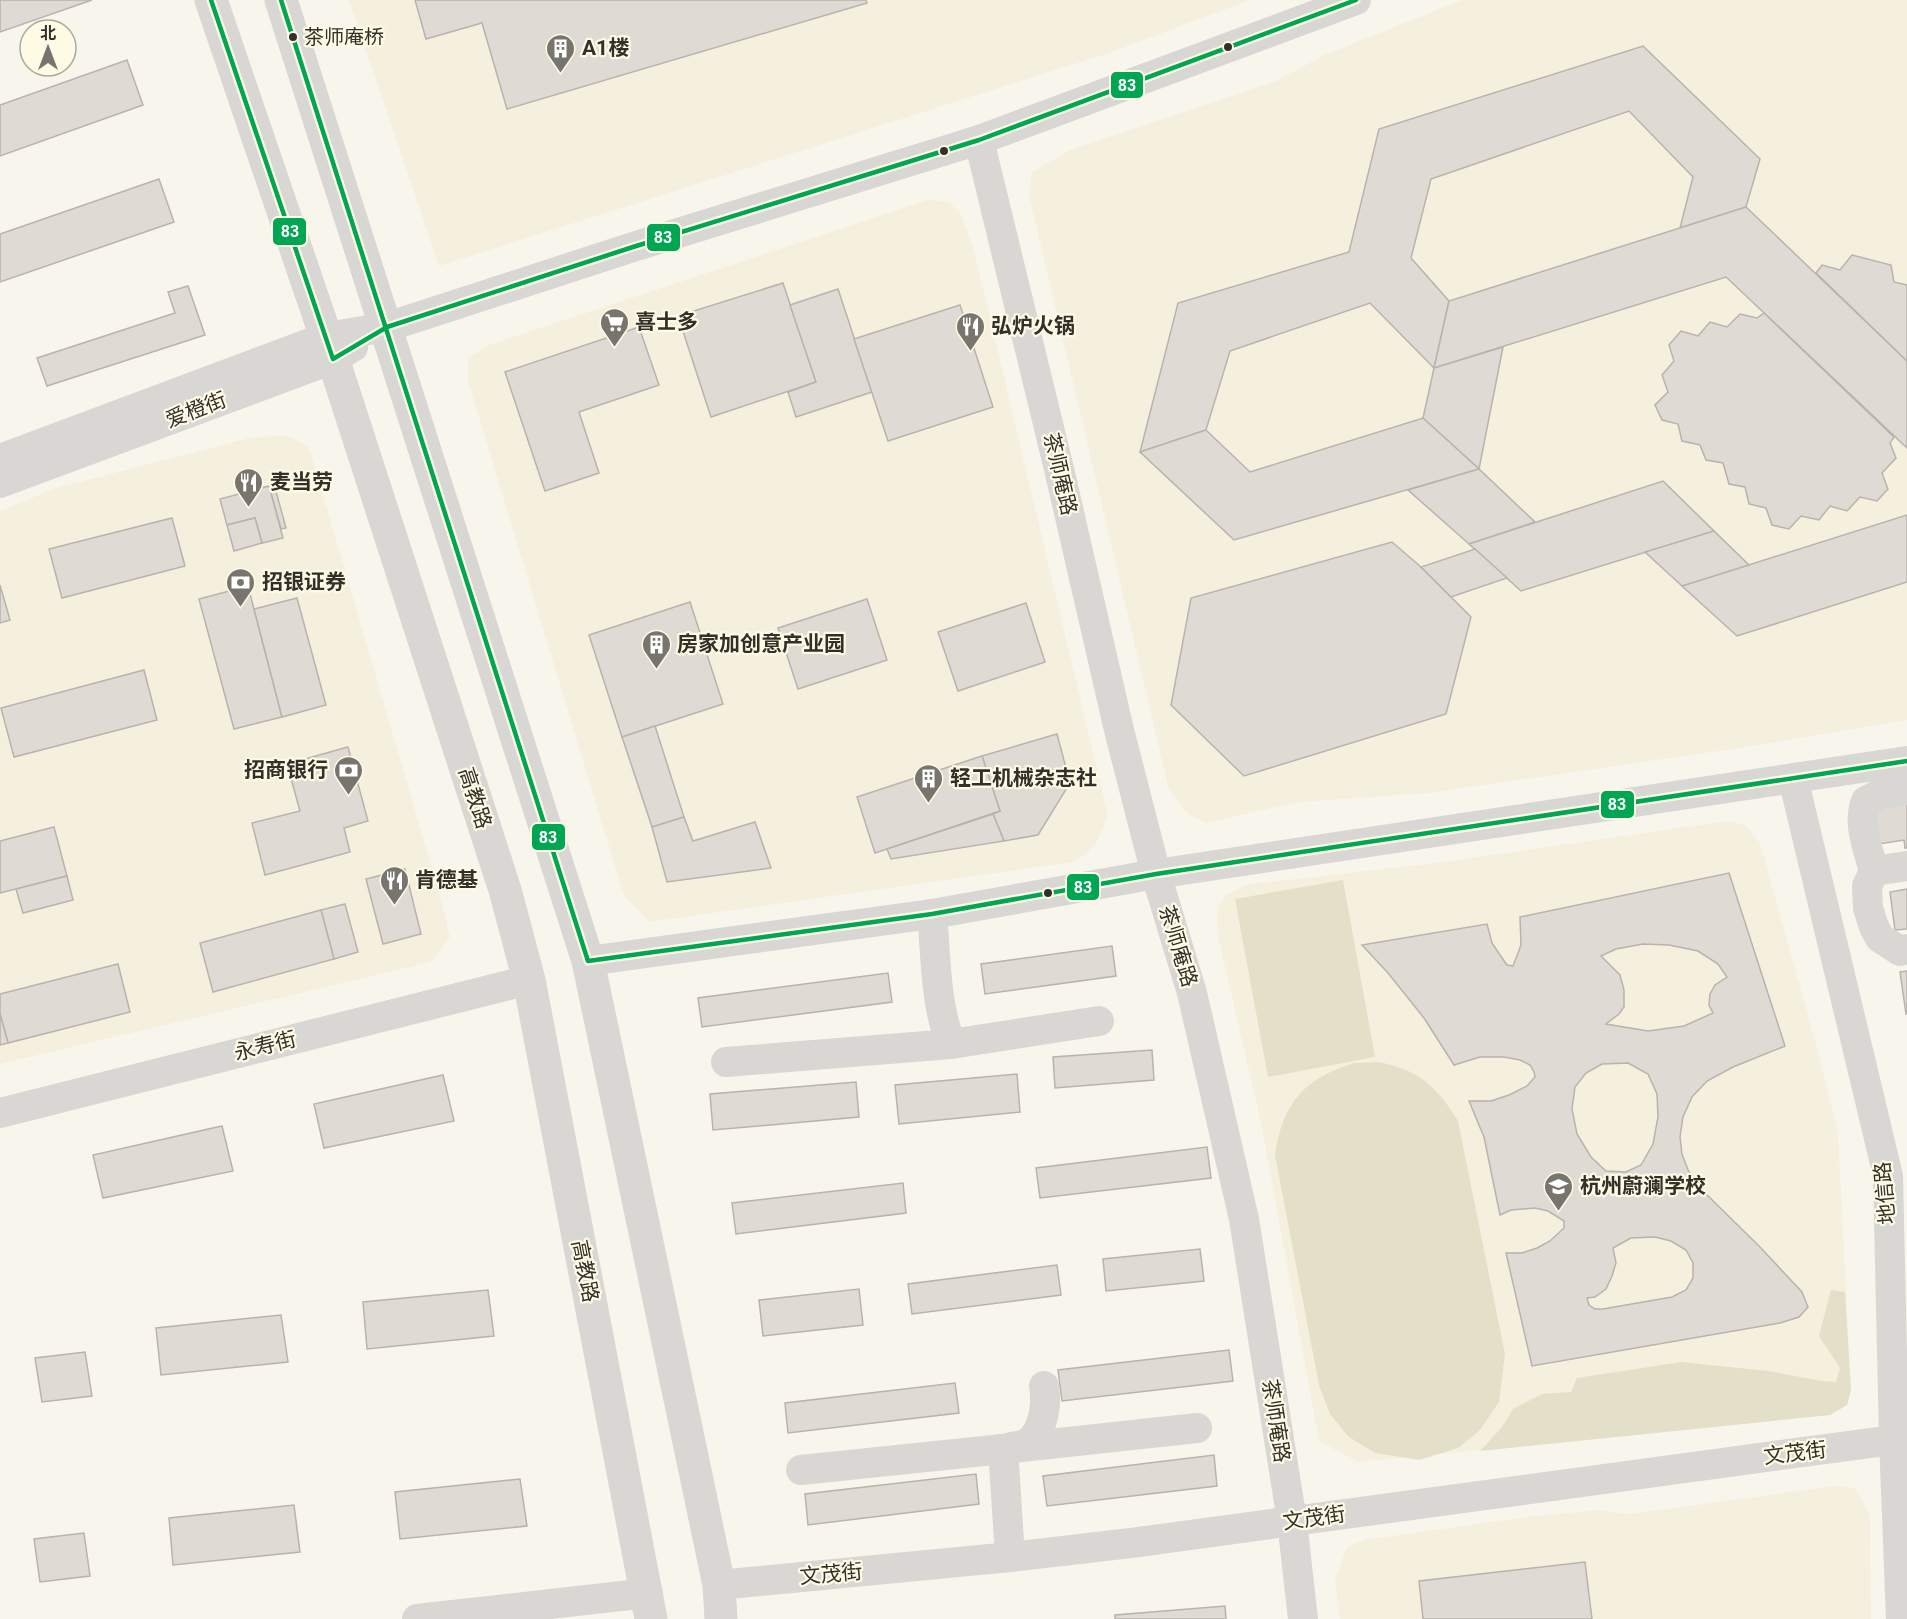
<svg xmlns="http://www.w3.org/2000/svg" width="1907" height="1619" font-family="Roboto,'Noto Sans SC',sans-serif">
  <style>
    .built { fill: #f5f0dd }
    .green { fill: #e4dfc8 }
    .building { fill: #dfdad3; stroke: #b8b3ad; stroke-width: 1.5; fill-rule: evenodd }
    .lines { fill: none; stroke-linecap: round; stroke-linejoin: round }
    .minor { stroke: #d8d7d4; stroke-width: 30 }
    .major { stroke: #d8d7d4; stroke-width: 33 }
    .bus-1-casing { stroke: #fefae6; stroke-width: 9 }
    .bus-1 { stroke: #00a651; stroke-width: 4.5 }
    .bus-dot { fill: #323028; stroke: #fefae6; stroke-width: 2 }
    .labels { text-anchor: middle; stroke-width: 4.5; stroke-linejoin: round; paint-order: stroke }
    .bus-label { font-size: 20px; fill: #323028; stroke: #fefae6; text-anchor: start }
    .poi-label { font-size: 21px; font-weight: bold; fill: #323028; stroke: #fefae6; text-anchor: start }
    .street-label { font-size: 21px; fill: #323028; stroke: #fefae6 }
    .line-badge { stroke: #fefae6; stroke-width: 2 }
    .badge-label { font-size: 16px; text-anchor: middle; font-weight: bold; fill: #fff }
  </style>
  <rect width="100%" height="100%" fill="#f8f6ec"/>
  <g class="built">
    <path d="M349,0H1250L1112,52L439,266Z"/>
    <path d="M1462,0H1907V720L1733,749L1428,793L1299,802L1206,823L1188,814L1169,790L1029,196L1032,172L1070,150L1276,81L1324,55Z"/>
    <path d="M930,199L950,203L961,214L974,250L1108,816L1096,843L1086,854L1073,862L649,922L624,896L468,381V358L489,345Z"/>
    <path d="M288,436L309,447L441,899L450,937L431,962L0,1064V511L53,489L253,437Z"/>
    <path d="M1728,821L1745,825L1760,843L1818,1051L1838,1132L1850,1370L1851,1390L1847,1405L1830,1415L1358,1462L1319,1441L1261,1123L1219,941L1217,920L1218,907L1226,895L1245,885L1443,862Z"/>
    <path d="M1835,1486L1855,1488L1870,1516L1871,1619H1340L1335,1580L1347,1547L1364,1540L1526,1517L1599,1510L1630,1514Z"/>
  </g>
  <g class="green">
    <path d="M1343,880L1375,1057L1268,1077L1235,899Z"/>
    <path d="M1354,1063C1364,1063 1377,1061 1387,1064C1422,1072 1440,1091 1458,1121L1505,1354L1499,1402L1480,1430L1458,1448L1419,1460L1375,1453L1349,1437L1330,1414L1319,1385L1275,1155C1283,1103 1303,1079 1354,1063Z"/>
    <path d="M1831,1290L1845,1292L1851,1390L1847,1405L1830,1415L1480,1451L1502,1427L1513,1409L1542,1394L1571,1392L1577,1378L1681,1362L1768,1371L1822,1381L1836,1382L1840,1368L1819,1336Z"/>
  </g>
  <g class="building">
    <path d="M0,0H92L0,32Z"/>
    <path d="M415,0H866L867,3L507,109L482,23L426,39Z"/>
    <path d="M1643,46L1760,159L1746,207L1680,228L1693,177L1629,111L1431,179L1411,258L1449,301L1434,368L1370,303L1230,351L1206,430L1140,452L1178,303L1349,252L1379,129Z"/>
    <path d="M127,60L143,105L0,156V105Z"/>
    <path d="M159,179L174,222L0,282V234Z"/>
    <path d="M1746,207L1907,361V448L1726,277L1434,368L1449,301Z"/>
    <path d="M1852,255L1891,265L1894,282L1907,285V361L1816,273L1822,265L1840,270Z"/>
    <path d="M783,283L816,382L711,417L678,316Z"/>
    <path d="M188,286L205,335L47,386L37,358L175,313L168,292Z"/>
    <path d="M838,289L872,392L796,417L788,392L816,382L790,305Z"/>
    <path d="M960,305L993,407L888,441L854,339Z"/>
    <path d="M1764,313L1894,437L1890,443L1896,458L1882,473L1888,489L1877,501L1860,497L1847,511L1830,506L1819,520L1801,516L1789,529L1772,525L1766,508L1749,504L1745,487L1729,484L1723,463L1706,460L1700,445L1682,441L1678,424L1662,420L1655,405L1668,392L1662,375L1674,361L1669,345L1681,331L1698,336L1710,322L1727,327L1740,314L1757,318Z"/>
    <path d="M639,327L659,385L579,412L599,473L545,491L505,372Z"/>
    <path d="M1503,347L1479,469L1423,418L1434,368Z"/>
    <path d="M1423,418L1479,469L1234,540L1140,452L1206,430L1250,472Z"/>
    <path d="M1479,469L1535,522L1469,544L1408,490Z"/>
    <path d="M1663,481L1714,531L1521,591L1469,544Z"/>
    <path d="M274,484L286,528L281,529L269,486Z"/>
    <path d="M269,486L283,538L262,543L255,518L227,525L220,499Z"/>
    <path d="M1907,515V582L1737,636L1682,586Z"/>
    <path d="M172,518L185,566L62,598L49,549Z"/>
    <path d="M255,518L262,543L234,551L227,525Z"/>
    <path d="M1714,531L1749,565L1682,586L1645,552Z"/>
    <path d="M1392,542L1421,567L1471,617L1446,714L1244,776L1171,705L1191,598Z"/>
    <path d="M1475,549L1507,578L1451,597L1421,567Z"/>
    <path d="M0,585L10,620L0,623Z"/>
    <path d="M248,586L282,717L234,729L199,599Z"/>
    <path d="M297,598L326,705L282,717L254,609Z"/>
    <path d="M867,599L887,660L798,689L778,628Z"/>
    <path d="M690,602L723,704L622,737L589,635Z"/>
    <path d="M1026,603L1045,662L958,691L938,632Z"/>
    <path d="M144,670L157,720L14,757L1,708Z"/>
    <path d="M655,726L684,817L652,827L622,737Z"/>
    <path d="M1057,734L1070,783L1038,835L1004,841L993,814L1000,811L982,756Z"/>
    <path d="M348,747L368,821L344,828L350,852L265,875L252,823L300,811L287,764Z"/>
    <path d="M982,756L1000,811L875,853L857,797Z"/>
    <path d="M1907,800V848H1905L1904,840L1879,844L1873,805Z"/>
    <path d="M993,814L1004,841L891,859L887,849Z"/>
    <path d="M684,817L693,841L755,822L771,868L667,882L652,827Z"/>
    <path d="M54,827L67,876L0,893V841Z"/>
    <path d="M405,869L421,934L383,944L366,879Z"/>
    <path d="M1729,873L1785,1046L1733,1067L1707,1081L1692,1097L1683,1117L1680,1137L1682,1154L1688,1170L1700,1188L1759,1246L1802,1292L1808,1307L1799,1317L1780,1323L1532,1366L1506,1253H1522L1537,1248L1550,1241L1564,1228V1221L1548,1211L1535,1208L1511,1210L1500,1215L1484,1137L1469,1101H1491L1509,1095L1527,1086L1535,1077L1534,1072L1530,1065L1520,1060L1504,1057H1480L1454,1065L1424,1018L1388,973L1362,945L1487,924L1492,943L1500,955L1507,965L1513,966L1521,945L1520,917ZM1643,944L1669,945L1698,951L1718,964L1727,977L1715,985L1710,994L1709,1005L1713,1013L1684,1026L1648,1031L1606,1024L1619,1014L1624,1007V990L1620,975L1601,956L1616,949ZM1628,1063L1648,1074L1657,1094L1658,1117L1653,1144L1641,1165L1626,1172L1606,1171L1591,1157L1577,1134L1572,1109L1575,1087L1586,1073L1602,1064ZM1655,1237L1671,1241L1686,1250L1693,1263V1278L1686,1290L1672,1297L1603,1309H1595L1589,1305L1587,1298L1595,1297L1606,1289L1612,1276L1616,1263L1613,1248L1631,1238Z"/>
    <path d="M67,876L73,900L23,913L16,889Z"/>
    <path d="M1907,889V929L1895,930L1890,892Z"/>
    <path d="M345,904L358,952L334,959L321,910Z"/>
    <path d="M321,910L334,959L213,992L200,943Z"/>
    <path d="M1112,946L1116,976L985,994L981,964Z"/>
    <path d="M118,964L130,1012L8,1043L0,1014V994Z"/>
    <path d="M1907,971V1014H1906L1900,972Z"/>
    <path d="M888,973L892,1002L702,1027L698,998Z"/>
    <path d="M0,1014L8,1043L0,1045Z"/>
    <path d="M1152,1050L1154,1080L1055,1088L1053,1057Z"/>
    <path d="M1017,1074L1020,1112L899,1124L895,1085Z"/>
    <path d="M443,1075L454,1121L324,1148L314,1104Z"/>
    <path d="M856,1082L859,1117L713,1130L710,1094Z"/>
    <path d="M222,1126L233,1171L103,1198L93,1155Z"/>
    <path d="M1207,1147L1211,1178L1040,1198L1036,1168Z"/>
    <path d="M903,1183L906,1213L736,1234L732,1203Z"/>
    <path d="M1200,1249L1204,1281L1106,1291L1103,1259Z"/>
    <path d="M1057,1265L1061,1295L912,1314L908,1284Z"/>
    <path d="M859,1289L863,1325L763,1336L759,1300Z"/>
    <path d="M488,1290L494,1336L367,1349L363,1302Z"/>
    <path d="M281,1315L288,1362L161,1375L156,1328Z"/>
    <path d="M1229,1350L1233,1381L1062,1401L1058,1370Z"/>
    <path d="M85,1352L92,1396L42,1402L35,1358Z"/>
    <path d="M955,1383L959,1413L788,1433L785,1403Z"/>
    <path d="M1214,1455L1217,1486L1047,1506L1043,1476Z"/>
    <path d="M976,1474L979,1504L808,1525L805,1494Z"/>
    <path d="M520,1479L527,1526L400,1539L395,1492Z"/>
    <path d="M294,1505L300,1552L173,1565L169,1518Z"/>
    <path d="M84,1533L90,1576L40,1582L34,1539Z"/>
    <path d="M1585,1562L1592,1619H1423L1419,1581Z"/>
    <path d="M1225,1606L1226,1619H1115V1615Z"/>
  </g>
  <g class="lines">
    <g class="minor">
      <path d="M979,140L1059,469L1119,730L1156,874L1192,993L1244,1219L1292,1521L1303,1619"/>
      <path d="M0,459L326,337L387,327L633,247L979,140L1356,0"/>
      <path d="M0,483L333,359L353,347"/>
      <path d="M1793,778L1888,1176L1894,1440L1901,1619"/>
      <path d="M1907,866L1874,871L1867,886L1868,908L1874,927L1880,938L1900,951L1907,949"/>
      <path d="M1874,871C1868,849 1857,823 1866,801L1880,794L1907,790"/>
      <path d="M588,961L932,914L1156,874L1907,761"/>
      <path d="M951,1044L1099,1021"/>
      <path d="M726,1062L951,1044C935,1004 936,956 932,914"/>
      <path d="M0,1113L529,980"/>
      <path d="M1011,1447C1017,1446 1026,1445 1030,1441C1044,1428 1047,1404 1044,1386"/>
      <path d="M1003,1449L1197,1428"/>
      <path d="M801,1470L1003,1449L1010,1557"/>
      <path d="M719,1585L1010,1557L1131,1543L1907,1438"/>
      <path d="M417,1619L648,1593"/>
    </g>
    <g class="major">
      <path d="M211,0L326,337L505,890L529,980L651,1619"/>
      <path d="M281,0L588,961L719,1585L721,1619"/>
    </g>
    <defs>
      <g id="bus-1">
        <path d="M211,0L333,359L387,327L633,247L979,140L1356,0"/>
        <path d="M281,0L588,961L932,914L1156,874L1907,761"/>
      </g>
    </defs>
    <use href="#bus-1" class="bus-1-casing"/>
    <use href="#bus-1" class="bus-1"/>
  </g>
  <defs>
    <symbol id="building-pin" viewBox="-11 -11 22 30"><path d="M0 17L-7.5 6A9.5 9.5 0 1 1 7.5 6Z" fill="#77756d" stroke="#fefae6"/><path d="M-4-6H4V6H1V3H-1V6H-4ZM-2.5-4.3h1.7v1.8h-1.7ZM.8-4.3h1.7v1.8H.8ZM-2.5-1h1.7V.8h-1.7ZM.8-1h1.7V.8H.8Z" fill="#fff"/></symbol>
    <symbol id="supermarket-pin" viewBox="-11 -11 22 30"><path d="M0 17L-7.5 6A9.5 9.5 0 1 1 7.5 6Z" fill="#77756d" stroke="#fefae6"/><path d="M-6-5.5h2.5l.6 2H6L4.5 2H-2.5L-4.4-4H-6ZM-1.5 3.2a1.3 1.3 0 1 0 .1 0ZM3 3.2a1.3 1.3 0 1 0 .1 0Z" fill="#fff"/></symbol>
    <symbol id="restaurant-pin" viewBox="-11 -11 22 30"><path d="M0 17L-7.5 6A9.5 9.5 0 1 1 7.5 6Z" fill="#77756d" stroke="#fefae6"/><path d="M-5-6h1v4h1v-4h1v4h1v-4h1v5L-1.5 .5V6h-2V.5L-5-1ZM5-6V6H3V1.5H1.5Q1.5-4 5-6Z" fill="#fff"/></symbol>
    <symbol id="bank-pin" viewBox="-11 -11 22 30"><path d="M0 17L-7.5 6A9.5 9.5 0 1 1 7.5 6Z" fill="#77756d" stroke="#fefae6"/><path d="M-6-4H6V4H-6ZM0-2.3a2.3 2.3 0 1 0 0 4.6a2.3 2.3 0 1 0 0-4.6Z" fill="#fff"/></symbol>
    <symbol id="school-pin" viewBox="-11 -11 22 30"><path d="M0 17L-7.5 6A9.5 9.5 0 1 1 7.5 6Z" fill="#77756d" stroke="#fefae6"/><path d="M0-5L7-2L0 1L-7-2ZM-4 1L0 2.5L4 1V4Q0 6-4 4Z" fill="#fff"/></symbol>
  </defs>
  <g fill-rule="evenodd">
    <use href="#building-pin" x="544" y="32" width="33" height="45"/>
    <use href="#supermarket-pin" x="598" y="306" width="33" height="45"/>
    <use href="#restaurant-pin" x="954" y="310" width="33" height="45"/>
    <use href="#restaurant-pin" x="232" y="466" width="33" height="45"/>
    <use href="#bank-pin" x="224" y="566" width="33" height="45"/>
    <use href="#building-pin" x="640" y="628" width="33" height="45"/>
    <use href="#bank-pin" x="332" y="754" width="33" height="45"/>
    <use href="#building-pin" x="912" y="762" width="33" height="45"/>
    <use href="#restaurant-pin" x="378" y="864" width="33" height="45"/>
    <use href="#school-pin" x="1542" y="1170" width="33" height="45"/>
  </g>
  <g class="bus-dot">
    <circle cx="293" cy="37" r="5"/>
    <circle cx="1228" cy="47" r="5"/>
    <circle cx="944" cy="151" r="5"/>
    <circle cx="1048" cy="893" r="5"/>
  </g>
  <g class="labels">
    <g class="bus-label">
      <text x="304" y="44">茶师庵桥</text>
    </g>
    <g class="poi-label">
      <text x="582" y="55">A1楼</text>
      <text x="635" y="329">喜士多</text>
      <text x="991" y="333">弘炉火锅</text>
      <text x="270" y="489">麦当劳</text>
      <text x="262" y="589">招银证券</text>
      <text x="677" y="651">房家加创意产业园</text>
      <text x="328" y="777" text-anchor="end">招商银行</text>
      <text x="950" y="785">轻工机械杂志社</text>
      <text x="415" y="887">肯德基</text>
      <text x="1580" y="1193">杭州蔚澜学校</text>
    </g>
    <g class="street-label">
      <text transform="translate(196 410) rotate(-21)" y="7">爱橙街</text>
      <text transform="translate(1060 474) rotate(77)" y="7">茶师庵路</text>
      <text transform="translate(475 798) rotate(72)" y="7">高教路</text>
      <text transform="translate(1178 946) rotate(73)" y="7">茶师庵路</text>
      <text transform="translate(265 1046) rotate(-14)" y="7">永寿街</text>
      <text transform="translate(1885 1193) rotate(-95)" y="7">地信路</text>
      <text transform="translate(585 1271) rotate(79)" y="7">高教路</text>
      <text transform="translate(1276 1421) rotate(81)" y="7">茶师庵路</text>
      <text transform="translate(1795 1453) rotate(-7)" y="7">文茂街</text>
      <text transform="translate(1314 1518) rotate(-8)" y="7">文茂街</text>
      <text transform="translate(831 1574) rotate(-5)" y="7">文茂街</text>
    </g>
  </g>
  <g class="line-badge">
    <rect x="1110" y="71" width="34" height="28" rx="6" fill="#00a651"/>
    <rect x="272" y="217" width="35" height="29" rx="6" fill="#00a651"/>
    <rect x="646" y="223" width="35" height="29" rx="6" fill="#00a651"/>
    <rect x="1600" y="790" width="35" height="29" rx="6" fill="#00a651"/>
    <rect x="531" y="823" width="35" height="28" rx="6" fill="#00a651"/>
    <rect x="1066" y="873" width="34" height="28" rx="6" fill="#00a651"/>
  </g>
  <g class="badge-label">
    <text x="1127" y="91">83</text>
    <text x="290" y="237">83</text>
    <text x="663" y="243">83</text>
    <text x="1617" y="810">83</text>
    <text x="548" y="843">83</text>
    <text x="1083" y="893">83</text>
  </g>
  <g transform="translate(48 48)"><circle r="28" fill="#fefae6" stroke="#aca99a" stroke-width="1.5"/>
  <path d="M0-4.5L10 22L0 15L-10 22Z" fill="#77756d"/>
  <text y="-9" font-size="16" font-weight="bold" text-anchor="middle" fill="#323028">北</text>
  </g>
</svg>
